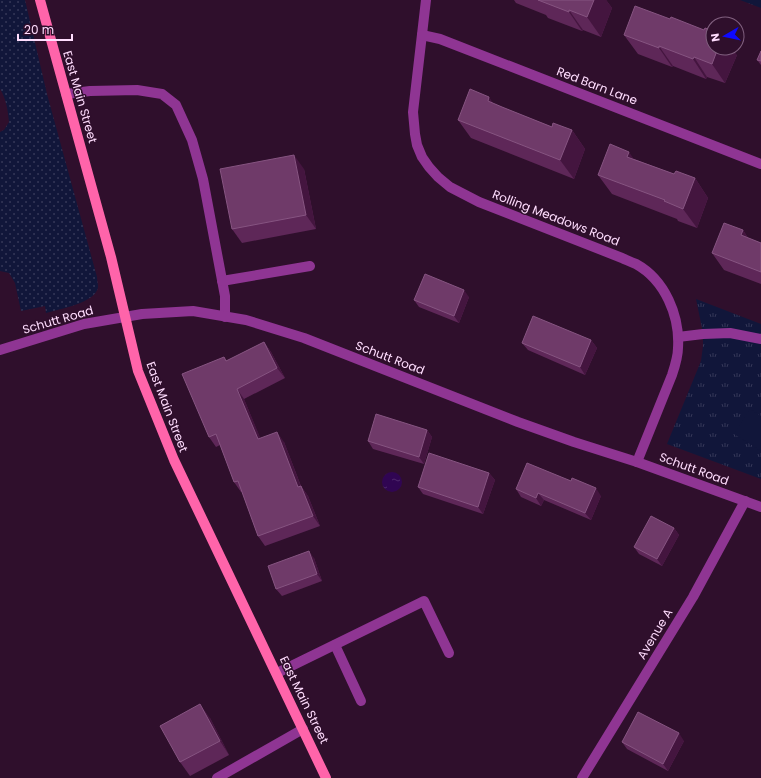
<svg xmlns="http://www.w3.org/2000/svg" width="761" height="778" font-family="Poppins,sans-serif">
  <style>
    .grass { fill: url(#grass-dots) }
    .park { fill: url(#park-tufts) }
    .pitch { fill: #11163a }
    .water { fill: url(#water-ripples) }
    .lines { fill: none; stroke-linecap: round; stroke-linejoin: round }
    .minor { stroke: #8f3593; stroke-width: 10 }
    .major { stroke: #ff64aa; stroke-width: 10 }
    .wall { fill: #5e2758 }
    .shaded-wall { fill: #44153f }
    .building { fill: #6f3a69; stroke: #865481 }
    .labels { text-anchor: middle; stroke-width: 3; stroke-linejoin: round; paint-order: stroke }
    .street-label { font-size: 12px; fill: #ffddfe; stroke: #2f0f2c }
  </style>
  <defs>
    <pattern id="grass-dots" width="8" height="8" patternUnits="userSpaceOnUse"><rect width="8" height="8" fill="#11163a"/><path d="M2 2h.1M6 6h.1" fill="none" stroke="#353758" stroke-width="1.8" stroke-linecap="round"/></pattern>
    <pattern id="park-tufts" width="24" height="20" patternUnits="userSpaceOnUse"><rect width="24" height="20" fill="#11163a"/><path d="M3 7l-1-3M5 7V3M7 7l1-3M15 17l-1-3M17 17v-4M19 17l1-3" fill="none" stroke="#353758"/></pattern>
    <pattern id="water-ripples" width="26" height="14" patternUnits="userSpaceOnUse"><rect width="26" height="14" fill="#300552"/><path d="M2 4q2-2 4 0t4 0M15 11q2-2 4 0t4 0" fill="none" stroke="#4f296c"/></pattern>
  </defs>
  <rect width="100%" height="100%" fill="#2f0f2c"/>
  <path class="grass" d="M0,0H25L47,94L97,277C97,280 98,284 98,287C96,303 59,309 46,313L45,306L21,311L15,283L9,273L0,271V132L4,130L9,122C8,111 6,98 0,89Z"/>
  <g class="park">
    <path d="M740,0H761V8Z"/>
    <path d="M696,299L761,324V479L667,444L701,361L703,346V333Z"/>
  </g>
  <path class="pitch" d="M750,409L761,416V451L734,434Z"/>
  <circle class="water" cx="392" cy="482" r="10"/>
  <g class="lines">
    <g class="minor">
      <path d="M426,0L413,112L415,134L417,145L422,157L429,167L438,177L450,187L479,202L622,258C626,260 631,262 636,264C665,280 680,316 678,348C678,357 675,366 672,375L637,462"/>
      <path d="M422,35L440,39L761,164"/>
      <path d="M66,94L90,91L137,90L162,94L176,105L192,140L203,179L225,296V317"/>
      <path d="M222,281L310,266"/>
      <path d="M678,337L703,334L730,333L761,339"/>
      <path d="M0,350L84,324L142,314L193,311L246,320L304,338L518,422L574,442L637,462L761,507"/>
      <path d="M335,645L361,701"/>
      <path d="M277,673L424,601L449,653"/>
      <path d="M217,778L303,729"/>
      <path d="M582,778L693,597L745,501"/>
    </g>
    <path class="major" d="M40,0L111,257L138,371L174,460L326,778"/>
  </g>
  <g class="wall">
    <path d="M514,0H606L612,8L601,37L583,30L582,31L548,18L546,15L516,3Z"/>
    <path d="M624,35L737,55L725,83L707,77L706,79L673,66L672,67L638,54Z"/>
    <path d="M761,51V65L757,60Z"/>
    <path d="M494,104L552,127L572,130L585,149L574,179L471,138L458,120Z"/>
    <path d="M634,159L674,174L695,178L708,198L697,228L678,221L677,219L612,194L598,175Z"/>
    <path d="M304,169L316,229L242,243L232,229Z"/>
    <path d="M743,230L748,238L761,243V284L724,270L712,253Z"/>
    <path d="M469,297L459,323L419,307L414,300Z"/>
    <path d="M591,340L597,348L585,375L528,350L522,343Z"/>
    <path d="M264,342L271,352L285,378L244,399L260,438L284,442L301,486L308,496L320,526L265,546L258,536L242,492H241L234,482L220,445L216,447L209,437L224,357L227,361Z"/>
    <path d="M427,430L432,437L424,464L373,449L368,441Z"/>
    <path d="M465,465L489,473L495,480L483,514L423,494L418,487Z"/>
    <path d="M516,489L601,496L591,520L544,500L541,506L521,497Z"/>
    <path d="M674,528L679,535L662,566L639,554L634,547Z"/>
    <path d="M314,558L322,581L282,596L276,589Z"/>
    <path d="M210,718L229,755L190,776L180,762Z"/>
    <path d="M684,741L668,771L627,749L622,742Z"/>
  </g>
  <g class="shaded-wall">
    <path d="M594,0H606L612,8L601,37L587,17Z"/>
    <path d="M569,10L583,30L582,31L569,12Z"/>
    <path d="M659,46L673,66L672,67L659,48Z"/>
    <path d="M718,48H732L737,55L725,83L712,64Z"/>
    <path d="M694,57L707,77L706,79L693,59Z"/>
    <path d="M489,97L502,116L488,101Z"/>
    <path d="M572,130L585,149L574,179L560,160Z"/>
    <path d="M629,152L642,171L627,157Z"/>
    <path d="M294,155L304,169L316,229L306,215Z"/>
    <path d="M695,178L708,198L697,228L683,209Z"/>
    <path d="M743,230L754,247L741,235Z"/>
    <path d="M464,290L469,297L459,323L454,316Z"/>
    <path d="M591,340L597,348L585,375L580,367Z"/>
    <path d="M264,342L271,352L285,378L277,368Z"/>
    <path d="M237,389L244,399L265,449L258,439Z"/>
    <path d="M427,430L432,437L424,464L419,457Z"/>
    <path d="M277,432L284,442L305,497L298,487Z"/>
    <path d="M489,473L495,480L483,514L478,507Z"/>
    <path d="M301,486L308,496L320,526L313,516Z"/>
    <path d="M596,488L601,496L591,520L585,513Z"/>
    <path d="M538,493L544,500L541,506L536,498Z"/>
    <path d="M674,528L679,535L662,566L657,559Z"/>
    <path d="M309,551L314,558L322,581L317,574Z"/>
    <path d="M200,704L210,718L229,755L220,741Z"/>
    <path d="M679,733L684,741L668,771L663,764Z"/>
  </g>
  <g class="building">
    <path d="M538,0H594L587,17L569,10V12Z"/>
    <path d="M635,6L670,19L671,17L704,30L705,28L713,31V48H718L712,64L694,57L693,59L659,46V48L624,35Z"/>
    <path d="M761,51V61L757,60Z"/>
    <path d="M470,89L489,97L488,101L502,107L552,127L553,123L572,130L560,160L458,120Z"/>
    <path d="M610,144L629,152L627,157L674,174L676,171L695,178L683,209L664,201L665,200L598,175Z"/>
    <path d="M294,155L306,215L232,229L220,169Z"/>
    <path d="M724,223L743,230L741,235L761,243V272L712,253Z"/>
    <path d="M425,274L464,290L454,316L414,300Z"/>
    <path d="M533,316L591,340L580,367L522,343Z"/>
    <path d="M264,342L277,368L237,389L258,439L277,432L298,487L301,486L313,516L258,536L238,481L234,482L216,434L209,437L182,374L224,357L226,361Z"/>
    <path d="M376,414L427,430L419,457L368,441Z"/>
    <path d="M429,453L489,473L478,507L418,487Z"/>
    <path d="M527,463L571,481L572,478L596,488L585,513L538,493L536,498L516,489Z"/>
    <path d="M651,516L674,528L657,559L634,547Z"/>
    <path d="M309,551L317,574L276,589L268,566Z"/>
    <path d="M200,704L220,741L180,762L160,726Z"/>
    <path d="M638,712L679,733L663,764L622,742Z"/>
  </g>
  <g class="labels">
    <g class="street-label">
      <text transform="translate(597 86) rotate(21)" y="4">Red Barn Lane</text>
      <text transform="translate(80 97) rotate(74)" y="4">East Main Street</text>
      <text transform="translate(556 218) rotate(21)" y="4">Rolling Meadows Road</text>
      <text transform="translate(58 320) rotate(-16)" y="4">Schutt Road</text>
      <text transform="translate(390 358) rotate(21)" y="4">Schutt Road</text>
      <text transform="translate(167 407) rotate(69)" y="4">East Main Street</text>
      <text transform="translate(694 469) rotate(20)" y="4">Schutt Road</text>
      <text transform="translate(655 634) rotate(-59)" y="4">Avenue A</text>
      <text transform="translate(304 700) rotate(64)" y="4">East Main Street</text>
    </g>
  </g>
  <g transform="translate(725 36) rotate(261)"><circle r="19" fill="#2f0f2c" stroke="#826180"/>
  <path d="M0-3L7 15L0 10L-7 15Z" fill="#0e09ff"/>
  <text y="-6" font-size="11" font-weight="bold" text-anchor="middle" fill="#ffddfe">N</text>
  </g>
  <path d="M18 34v6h54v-6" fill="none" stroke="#ffddfe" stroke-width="2"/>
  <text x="24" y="34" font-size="12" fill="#ffddfe" stroke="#2f0f2c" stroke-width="3" paint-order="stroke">20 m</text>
</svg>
